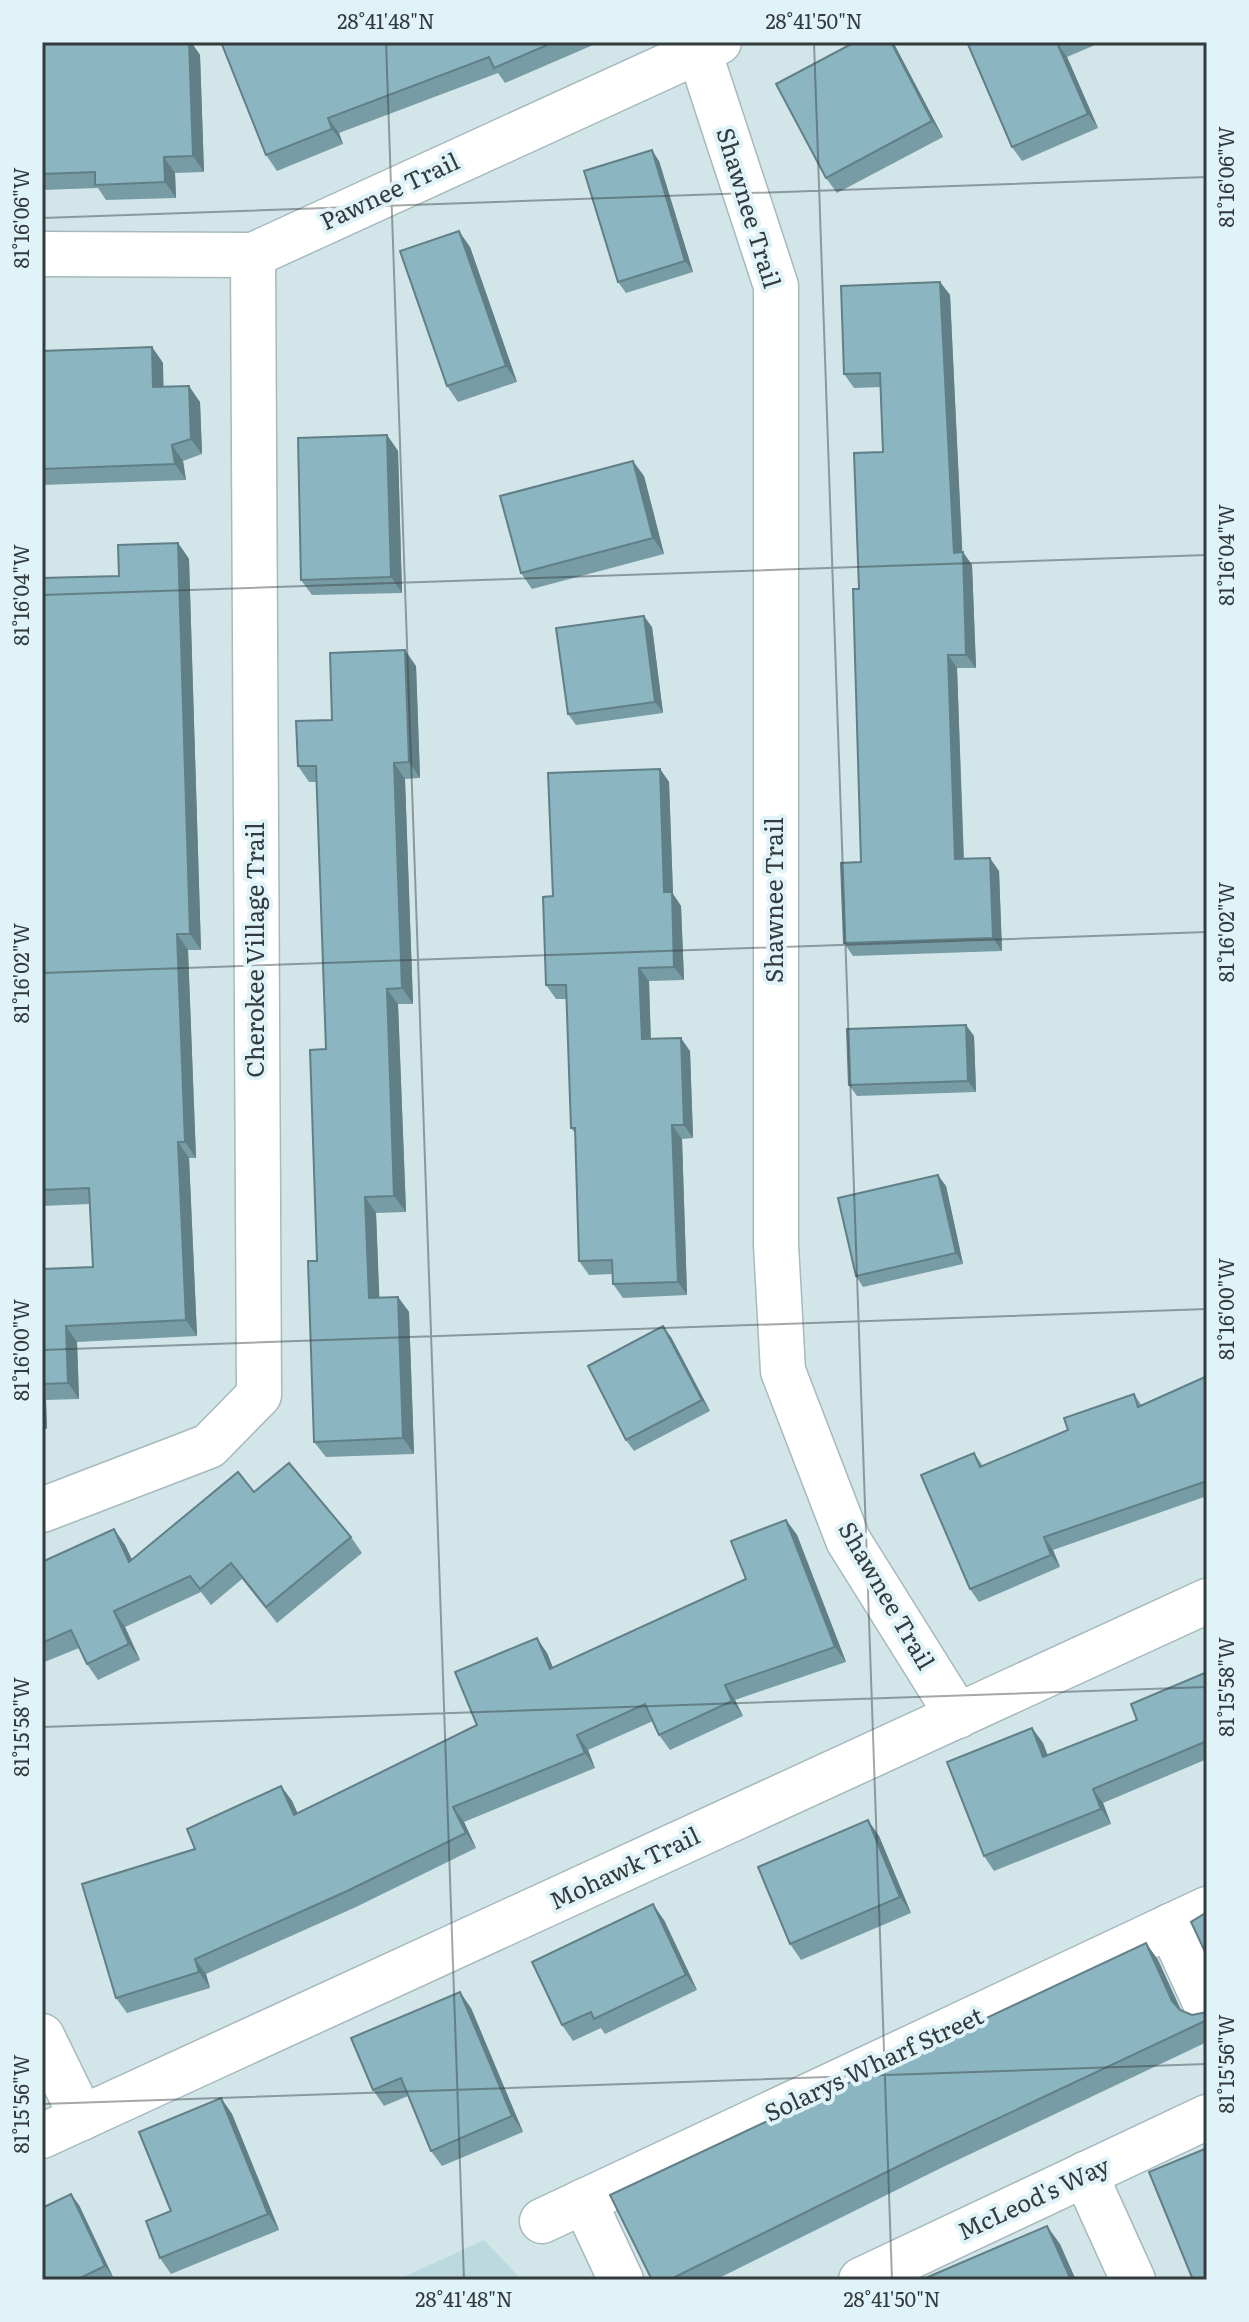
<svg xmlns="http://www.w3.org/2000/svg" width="1249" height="2322" font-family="Literata,serif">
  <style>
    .built { fill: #bdd9e0 }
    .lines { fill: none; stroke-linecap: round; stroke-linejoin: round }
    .minor-casing { stroke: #a6b9bd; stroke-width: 47 }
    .minor { stroke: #fff; stroke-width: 44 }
    .wall { fill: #789ca5 }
    .shaded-wall { fill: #617f86 }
    .building { fill: #8bb5c0; stroke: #617f86; stroke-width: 2 }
    .ticks { fill: none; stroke: #333b3d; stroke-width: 2; stroke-opacity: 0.45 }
    .labels { text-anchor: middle; stroke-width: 8; stroke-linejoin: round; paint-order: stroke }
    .street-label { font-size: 24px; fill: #333b3d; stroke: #dff3f8 }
    .neatline { fill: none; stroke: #333b3d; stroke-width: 3 }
    .ticks-label { font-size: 20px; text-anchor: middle; fill: #333b3d }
  </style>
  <rect width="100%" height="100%" fill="#d2e6ea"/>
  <path class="built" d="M484,2240L522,2280H397Z"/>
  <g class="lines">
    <defs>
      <g id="minor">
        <path d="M699,51L776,286V1245L783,1371L848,1540L958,1716"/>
        <path d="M42,254L253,255L719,42"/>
        <path d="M42,1510L209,1446L259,1395L253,255"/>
        <path d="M1170,1926L1207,2007"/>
        <path d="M42,2036L82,2118"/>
        <path d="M42,2136L1207,1601"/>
        <path d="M1085,2174L1133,2280"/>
        <path d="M584,2201L621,2280"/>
        <path d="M542,2221L1207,1909"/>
        <path d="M861,2280L1207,2117"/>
      </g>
    </defs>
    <use href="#minor" class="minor-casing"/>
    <use href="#minor" class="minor"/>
  </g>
  <g class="wall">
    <path d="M42,42H59L60,44L116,42H191L200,55L204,172L175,173L176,198L106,200L98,188L42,190Z"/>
    <path d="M221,42H600L505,83L498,73L339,133L343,144L277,171L266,155Z"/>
    <path d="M855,42H893L943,137L837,193L826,178Z"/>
    <path d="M967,42H1102L1067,57L1098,128L1022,161L1012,147Z"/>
    <path d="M659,161L693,272L626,293L618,282Z"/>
    <path d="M470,247L517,382L458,402L447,386Z"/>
    <path d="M940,282L950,295L962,552L972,565L976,668H957L964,858L999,871L1002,951L853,956L844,943L861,862L859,589L883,452L881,387L854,388L844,374Z"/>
    <path d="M152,347L163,363V387L200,402L202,454L183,461L186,480L42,485V351Z"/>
    <path d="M387,435L398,451L402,593L312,595L301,580Z"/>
    <path d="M644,476L664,554L532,589L521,573Z"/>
    <path d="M178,543L189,559L201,950H188L196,1158H189L197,1336L77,1342L79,1399L46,1400L47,1429H42V1269L93,1267L90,1204L42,1206V575L44,578L119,576Z"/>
    <path d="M652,627L663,713L576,725L568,714Z"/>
    <path d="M416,666L420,778L405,779L413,1004H398L406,1212L376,1213L379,1297H398L409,1312L414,1454L326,1457L314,1442L317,1261L326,1049L317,782H309L298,766L332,720Z"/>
    <path d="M660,769L669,782L673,894L681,906L684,980L649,981L651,1039L690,1051L693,1138L682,1139L687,1295L623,1298L613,1284V1274L589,1275L579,1261L575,1133L571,1128L567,999H556L546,985L553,896Z"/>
    <path d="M974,1036L976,1092L857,1096L849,1085Z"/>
    <path d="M946,1186L963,1264L863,1287L856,1276Z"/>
    <path d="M671,1337L710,1411L634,1451L626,1440Z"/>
    <path d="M1207,1376V1496L1053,1550L1060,1567L979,1602L970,1589L974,1453L983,1466L1068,1430L1134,1394L1142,1406Z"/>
    <path d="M254,1492L351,1537L362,1553L277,1623L242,1579L211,1605L201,1592L125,1627L140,1660L98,1680L87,1664L79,1648L42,1663V1562L114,1529L125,1545L132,1559Z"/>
    <path d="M786,1520L797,1535L846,1662L735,1700L743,1716L670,1750L659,1735L653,1721L588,1750L595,1768L464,1822L476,1848L356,1907L206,1974L210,1988L127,2013L116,1998L195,1849L281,1786L292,1801L298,1814L477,1725L547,1653L553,1668L746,1579Z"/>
    <path d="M1207,1672V1759L1103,1803L1111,1824L994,1871L984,1856L1032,1728L1043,1743L1047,1755L1137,1720Z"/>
    <path d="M879,1836L911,1913L801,1960L790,1944Z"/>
    <path d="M664,1920L697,1990L605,2034L601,2028L573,2041L562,2025Z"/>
    <path d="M1146,1943L1158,1960L1181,2010L1192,2015L1207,2012V2042L945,2166L715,2280H652Z"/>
    <path d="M471,2008L523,2132L442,2166L431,2151L408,2096L384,2106L373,2090Z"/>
    <path d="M221,2098L232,2114L279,2230L171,2274L160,2258Z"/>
    <path d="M79,2205L113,2277L107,2280H42Z"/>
  </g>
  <g class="shaded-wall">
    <path d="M189,42H191L200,55L204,172L193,156Z"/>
    <path d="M891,42H893L943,137L932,121Z"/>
    <path d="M1057,43L1067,57L1098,128L1088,114Z"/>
    <path d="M328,118L339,133L343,144L332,129Z"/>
    <path d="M652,150L659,161L693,272L685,261Z"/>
    <path d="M164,157L175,173L176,198L165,182Z"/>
    <path d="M459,231L470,247L517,382L506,366Z"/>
    <path d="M940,282L950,295L963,566L954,553Z"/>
    <path d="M152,347L163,363L164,403L153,387Z"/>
    <path d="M189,386L200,402L202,454L191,439Z"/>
    <path d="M387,435L398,451L402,593L391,577Z"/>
    <path d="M172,445L183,461L186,480L175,464Z"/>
    <path d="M633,461L644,476L664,554L653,538Z"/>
    <path d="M178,543L189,559L201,950L190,934Z"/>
    <path d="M963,552L972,565L976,668L966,655Z"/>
    <path d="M644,616L652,627L663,713L655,702Z"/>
    <path d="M405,650L416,666L420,778L409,762Z"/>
    <path d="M948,655L957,668L964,872L955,859Z"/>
    <path d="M394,763L405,779L413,1004L402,988Z"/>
    <path d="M660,769L669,782L673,894L681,906L684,980L674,967L664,892Z"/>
    <path d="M990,858L999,871L1002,951L993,938Z"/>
    <path d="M177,934L188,950L196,1158L185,1142Z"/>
    <path d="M639,968L649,981L651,1053L642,1039Z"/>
    <path d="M387,989L398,1004L406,1212L394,1196Z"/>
    <path d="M966,1025L974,1036L976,1092L968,1081Z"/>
    <path d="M681,1038L690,1051L693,1138L684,1125Z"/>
    <path d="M672,1125L682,1139L687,1295L678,1282Z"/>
    <path d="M178,1142L189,1158L197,1336L186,1320Z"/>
    <path d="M938,1175L946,1186L963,1264L956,1253Z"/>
    <path d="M365,1197L376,1213L380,1313L369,1298Z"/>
    <path d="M398,1297L409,1312L414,1454L403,1438Z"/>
    <path d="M66,1326L77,1342L79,1399L68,1383Z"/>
    <path d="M663,1326L671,1337L710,1411L702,1400Z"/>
    <path d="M42,1394L46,1400L47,1429L42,1421Z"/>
    <path d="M786,1520L797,1535L846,1662L835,1647Z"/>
    <path d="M114,1529L125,1545L140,1578L129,1562Z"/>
    <path d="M1044,1537L1053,1550L1060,1567L1051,1555Z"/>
    <path d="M114,1611L125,1627L140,1660L129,1644Z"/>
    <path d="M537,1638L547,1653L560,1685L550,1669Z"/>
    <path d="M725,1685L735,1700L743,1716L732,1701Z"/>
    <path d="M1032,1728L1043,1743L1054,1771L1043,1757Z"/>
    <path d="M577,1735L588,1750L595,1768L585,1753Z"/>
    <path d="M281,1786L292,1801L305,1830L294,1815Z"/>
    <path d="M1093,1789L1103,1803L1111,1824L1101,1809Z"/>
    <path d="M453,1807L464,1822L476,1848L466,1833Z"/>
    <path d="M868,1820L879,1836L911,1913L900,1897Z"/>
    <path d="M653,1904L664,1920L697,1990L686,1975Z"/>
    <path d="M1146,1943L1158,1960L1184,2017L1172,2001Z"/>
    <path d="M195,1959L206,1974L210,1988L199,1972Z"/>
    <path d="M460,1992L471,2008L523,2132L512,2116Z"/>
    <path d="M221,2098L232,2114L279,2230L268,2214Z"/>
    <path d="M71,2194L79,2205L113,2277L105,2266Z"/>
    <path d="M1047,2226L1060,2244L1076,2280H1071Z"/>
  </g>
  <g class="building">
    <path d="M42,42H52V44L116,42H189L193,156L164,157L165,182L95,185V172L42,174Z"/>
    <path d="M221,42H554L494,68L489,57L328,118L332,129L266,155Z"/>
    <path d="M855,42H891L932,121L826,178L776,84Z"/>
    <path d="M967,42H1059L1057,43L1088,114L1012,147Z"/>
    <path d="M652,150L685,261L618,282L584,171Z"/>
    <path d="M459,231L506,366L447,386L400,251Z"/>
    <path d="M940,282L954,553L963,552L966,655H948L955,859L990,858L993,938L844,943L841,863L861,862L853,589H859L854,453L883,452L880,373L844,374L841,286Z"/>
    <path d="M152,347L153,387L189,386L191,439L172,445L175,464L42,469V351Z"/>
    <path d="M387,435L391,577L301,580L298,438Z"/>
    <path d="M633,461L653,538L521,573L500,496Z"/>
    <path d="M178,543L190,934H177L185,1142H178L186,1320L66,1326L68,1383L42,1384V1269L93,1267L89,1188L42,1190V578L119,576L118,545Z"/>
    <path d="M644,616L655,702L568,714L556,628Z"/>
    <path d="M405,650L409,762L394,763L402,988L387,989L394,1196L365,1197L369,1298L398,1297L403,1438L314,1442L308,1261H317L310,1050L326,1049L316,766H298L296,721L332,720L330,653Z"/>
    <path d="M660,769L664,892H672L674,967L639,968L642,1039L681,1038L684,1125H672L678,1282L613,1284L612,1260L579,1261L575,1128H571L566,985H546L543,897L553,896L548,773Z"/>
    <path d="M966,1025L968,1081L849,1085L847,1029Z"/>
    <path d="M938,1175L956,1253L856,1276L838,1198Z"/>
    <path d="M663,1326L702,1400L626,1440L588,1366Z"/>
    <path d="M1207,1376V1481L1044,1537L1051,1555L970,1589L921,1475L974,1453L980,1467L1068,1430L1064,1418L1134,1394L1138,1407Z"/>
    <path d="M289,1463L351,1537L266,1607L231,1563L200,1589L190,1576L114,1611L129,1644L87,1664L71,1630L42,1643V1562L114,1529L129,1562L238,1472L254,1492Z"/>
    <path d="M786,1520L835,1647L725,1685L732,1701L659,1735L645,1704L577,1735L585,1753L453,1807L466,1833L345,1892L195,1959L199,1972L116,1998L82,1884L195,1849L187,1829L281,1786L294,1815L477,1725L455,1672L537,1638L550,1669L746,1579L731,1541Z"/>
    <path d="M1207,1672V1741L1093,1789L1101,1809L984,1856L947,1762L1032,1728L1043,1757L1137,1720L1131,1704Z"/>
    <path d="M868,1820L900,1897L790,1944L758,1867Z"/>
    <path d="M653,1904L686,1975L594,2019L591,2012L562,2025L532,1962Z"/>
    <path d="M1207,1912V1956L1191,1922Z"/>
    <path d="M1146,1943L1172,2001L1180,2010L1192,2015L1207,2012V2020L933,2149L669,2280H652L610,2195Z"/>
    <path d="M460,1992L512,2116L431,2151L401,2078L373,2090L351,2038Z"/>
    <path d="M221,2098L268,2214L160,2258L146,2221L171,2211L139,2132Z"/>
    <path d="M1207,2148V2280H1193L1149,2172Z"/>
    <path d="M71,2194L105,2266L76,2280H42V2208Z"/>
    <path d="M1047,2226L1071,2280H921Z"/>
  </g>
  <path class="ticks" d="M386,42L464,2280M814,42L892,2280M42,218L1207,177M42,595L1207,555M42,973L1207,932M42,1350L1207,1309M42,1727L1207,1687M42,2104L1207,2064"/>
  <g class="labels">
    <g class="street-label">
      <text transform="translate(390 192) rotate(-25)" y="8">Pawnee Trail</text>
      <text transform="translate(748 208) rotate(73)" y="8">Shawnee Trail</text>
      <text transform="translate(775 900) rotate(-90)" y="8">Shawnee Trail</text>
      <text transform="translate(256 950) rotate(-90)" y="8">Cherokee Village Trail</text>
      <text transform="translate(886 1596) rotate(60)" y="8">Shawnee Trail</text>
      <text transform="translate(625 1869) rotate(-25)" y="8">Mohawk Trail</text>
      <text transform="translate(874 2065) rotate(-25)" y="8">Solarys Wharf Street</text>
      <text transform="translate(1034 2199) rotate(-25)" y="8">McLeod's Way</text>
    </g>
  </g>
  <rect width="1249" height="2322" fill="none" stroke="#dff3f8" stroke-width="88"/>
  <rect x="44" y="44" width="1161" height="2234" class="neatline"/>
  <g class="ticks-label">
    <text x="386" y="29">28°41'48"N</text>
    <text x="814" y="29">28°41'50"N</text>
    <text transform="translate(1227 177) rotate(-90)" y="7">81°16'06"W</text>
    <text transform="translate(22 218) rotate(-90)" y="7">81°16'06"W</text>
    <text transform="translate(1227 555) rotate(-90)" y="7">81°16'04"W</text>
    <text transform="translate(22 595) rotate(-90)" y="7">81°16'04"W</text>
    <text transform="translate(1227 932) rotate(-90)" y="7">81°16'02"W</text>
    <text transform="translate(22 973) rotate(-90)" y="7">81°16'02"W</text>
    <text transform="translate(1227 1309) rotate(-90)" y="7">81°16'00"W</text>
    <text transform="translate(22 1350) rotate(-90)" y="7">81°16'00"W</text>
    <text transform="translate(1227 1687) rotate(-90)" y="7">81°15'58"W</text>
    <text transform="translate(22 1727) rotate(-90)" y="7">81°15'58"W</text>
    <text transform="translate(1227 2064) rotate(-90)" y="7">81°15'56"W</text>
    <text transform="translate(22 2104) rotate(-90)" y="7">81°15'56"W</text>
    <text x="464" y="2307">28°41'48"N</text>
    <text x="892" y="2307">28°41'50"N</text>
  </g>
</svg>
